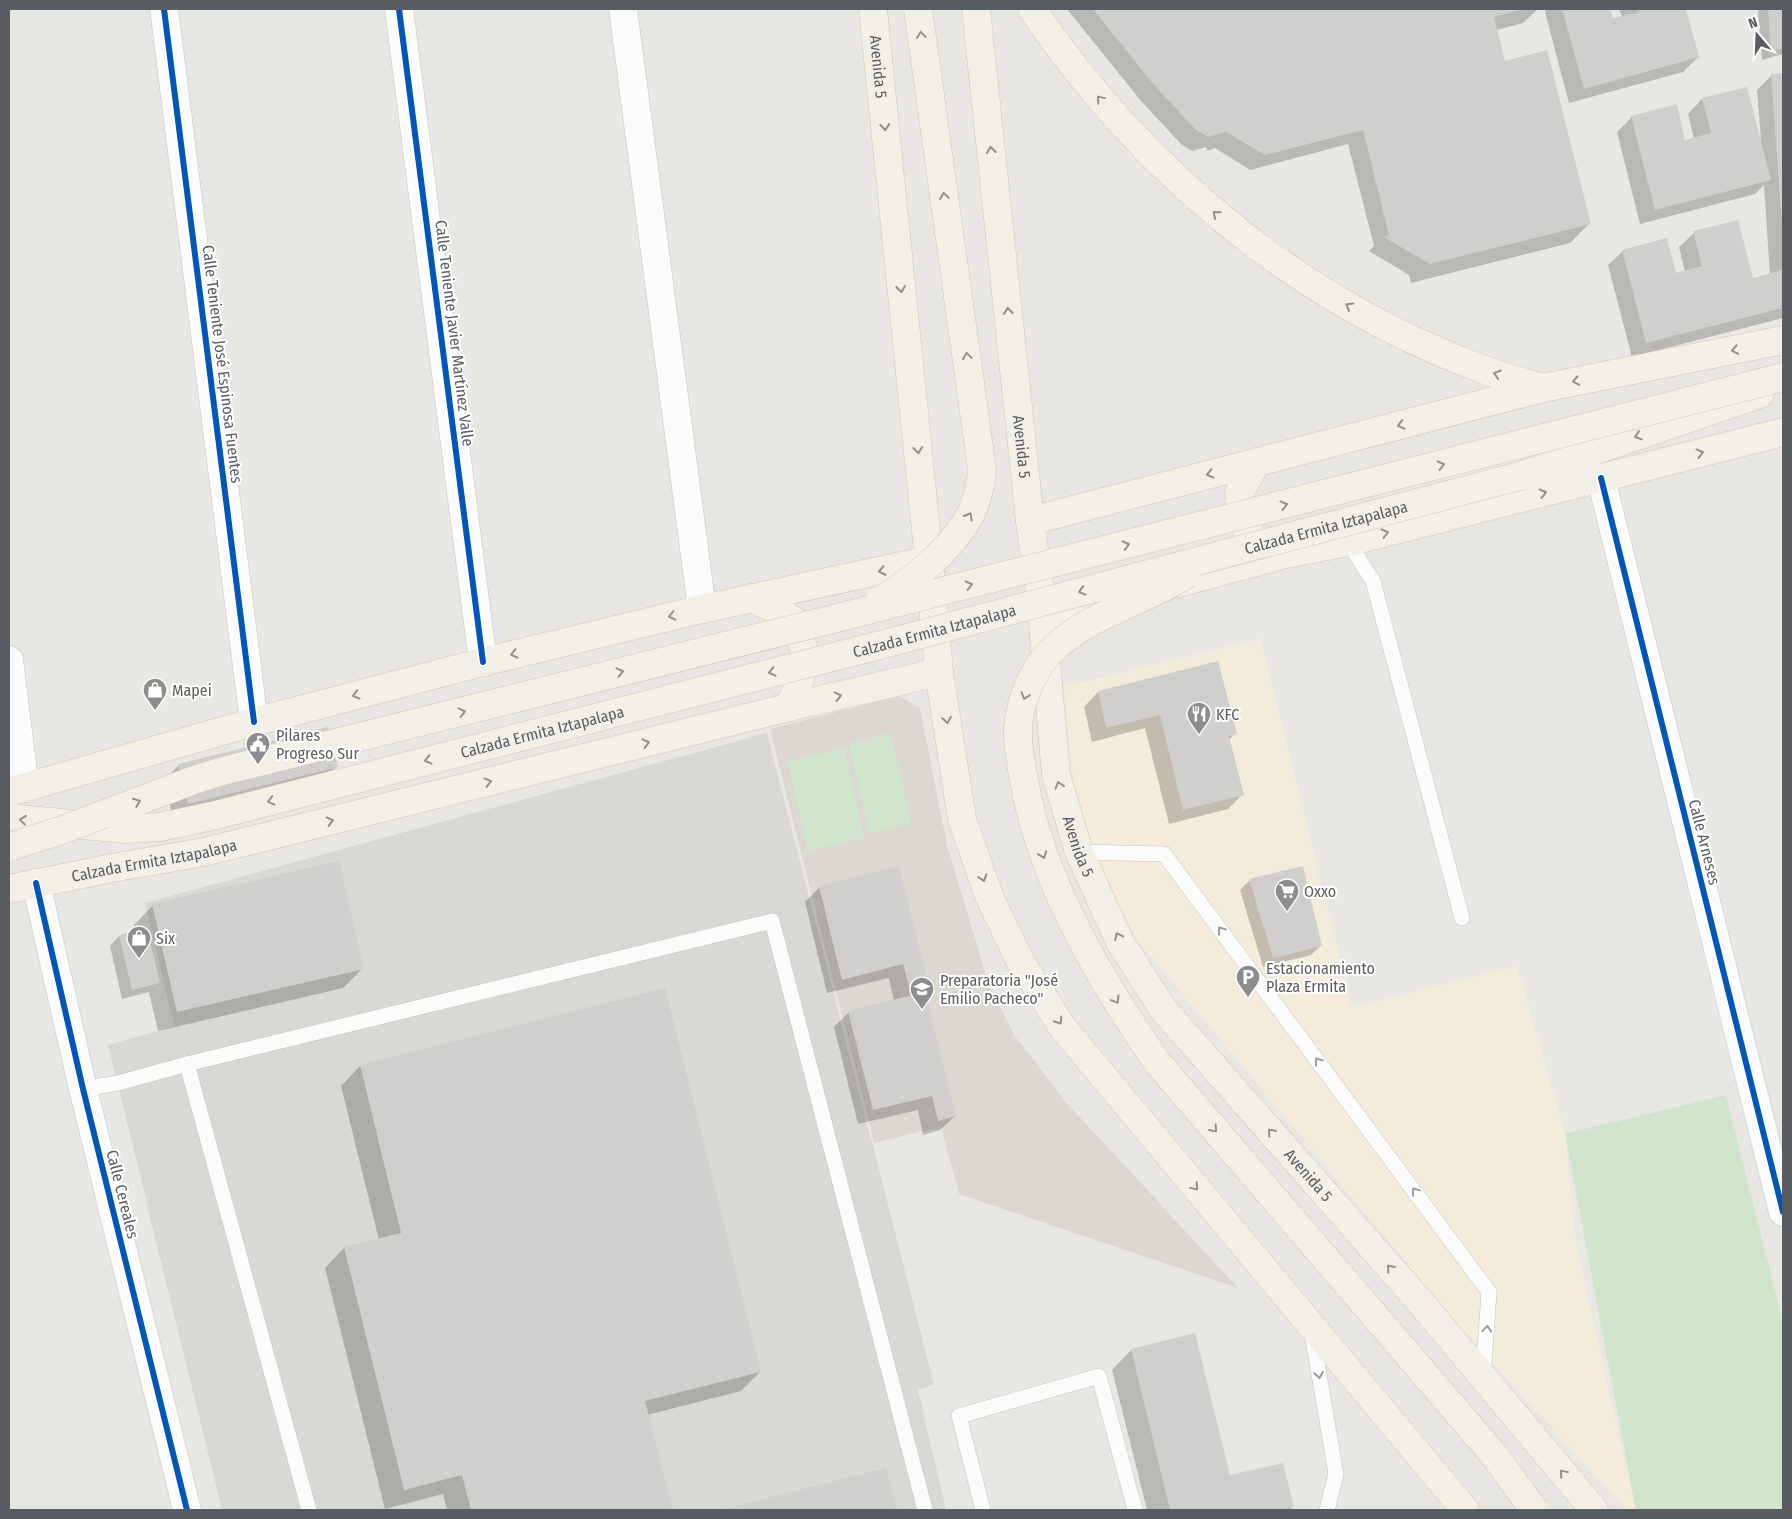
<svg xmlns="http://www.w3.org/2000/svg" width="1792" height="1519" font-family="'Fira Sans Condensed',sans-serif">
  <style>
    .commercial { fill: #f4ecda }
    .industrial { fill: #dad8d4 }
    .education { fill: #dbd8d2 }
    .green { fill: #d1e5cd }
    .shadow { fill: #0003 }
    .building { fill: #d0cfcd }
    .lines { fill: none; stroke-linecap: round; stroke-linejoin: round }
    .lane-casing { stroke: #c4c4c3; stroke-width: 16 }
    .street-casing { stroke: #c4c4c3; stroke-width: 29 }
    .primary-casing { stroke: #d1c6b0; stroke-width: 29 }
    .lane { stroke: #fcfbfb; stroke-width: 15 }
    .street { stroke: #fcfbfb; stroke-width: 28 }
    .primary { stroke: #f2efe6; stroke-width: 28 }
    .primary-bridge-casing { stroke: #d1c6b0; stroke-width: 29; stroke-linecap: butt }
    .primary-bridge { stroke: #f2efe6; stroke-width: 28 }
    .cycleway-casing { stroke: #fff; stroke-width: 9 }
    .cycleway { stroke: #0057b8; stroke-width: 6 }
    .oneway { stroke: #8f9090 }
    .oneway2 { stroke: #9a9c9f }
    .labels { text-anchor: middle; stroke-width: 4; stroke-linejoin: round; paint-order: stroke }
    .street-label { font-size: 16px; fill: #595d61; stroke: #fff }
    .poi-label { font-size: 16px; fill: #595d61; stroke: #fff; text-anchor: start }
  </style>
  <rect width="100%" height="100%" fill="#e9e7e3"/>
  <path class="commercial" d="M1260,639L1352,1008L1517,966L1565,1134L1576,1244L1636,1510H1627L1462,1329L1160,967L1139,942L1093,857L1074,783L1064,687Z"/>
  <path class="industrial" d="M767,733L934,1384L918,1390L946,1510H222L108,1045L174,1026L145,903Z"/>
  <path class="education" d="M899,696L920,708L947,845L989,985L1015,1036L1064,1100L1238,1288L959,1194L941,1127L874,1143L770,729Z"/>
  <g class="green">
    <path d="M890,733L911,823L870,833L849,743Z"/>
    <path d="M844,748L864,838L808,851L788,761Z"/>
    <path d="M1726,1095L1783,1322V1510H1636L1565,1134Z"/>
  </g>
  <g class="shadow">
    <path d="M1067,9H1538L1523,23L1496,30L1504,63L1590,223L1570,243L1411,283L1409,275L1369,251L1374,246L1348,144L1250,170L1215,148L1207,151L1206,147L1192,151L1181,144L1141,101Z"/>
    <path d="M1547,9H1609L1612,20L1622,17L1619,9H1685L1698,57L1683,72L1569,103L1545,12Z"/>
    <path d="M1758,9H1783V54L1762,60Z"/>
    <path d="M1783,74V318L1632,357L1608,265L1623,251L1675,275L1685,272L1679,247L1694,233L1752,280L1770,275L1764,185L1755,194L1640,224L1617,132L1632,117L1684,141L1694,139L1688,114L1702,99L1761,140L1757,90L1772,75Z"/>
    <path d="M1218,662L1235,733L1229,740L1242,795L1228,809L1169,824L1145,728L1092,742L1084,707L1098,692Z"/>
    <path d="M179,765L336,767L322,781L173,818L164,780Z"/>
    <path d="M898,867L928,989L924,993L955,1116L940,1130L923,1135L918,1110L858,1124L834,1027L849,1012L894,1001L889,978L827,993L805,902L820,887Z"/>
    <path d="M1250,880L1321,945L1311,955L1263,967L1240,890Z"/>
    <path d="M153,905L363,968L343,988L158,1031L149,992L122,999L110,946L119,936L135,932L134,925Z"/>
    <path d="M665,990L760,1372L741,1391L647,1415L671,1510H447L443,1494L385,1509L325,1268L344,1248L379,1240L341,1086L360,1066Z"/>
    <path d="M1195,1335L1229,1477L1292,1507L1289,1510H1147L1112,1370L1131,1350Z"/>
    <path d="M885,1470L896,1510H723Z"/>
  </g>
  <g class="building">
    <path d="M1093,9H1524L1494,17L1505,61L1547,50L1591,224L1430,264L1384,237L1389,235L1363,130L1265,155L1226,132L1208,137L1195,129L1155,86Z"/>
    <path d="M1562,9H1610L1613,18L1639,12L1638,9H1686L1699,57L1584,89Z"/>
    <path d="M1768,9H1783V48L1771,51Z"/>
    <path d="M1783,73V226H1782L1771,74Z"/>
    <path d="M1747,87L1771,180L1655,210L1631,116L1677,104L1685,140L1711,133L1702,98Z"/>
    <path d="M1738,220L1753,278L1783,270V308L1646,343L1622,250L1667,238L1676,273L1702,266L1693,231Z"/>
    <path d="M1218,661L1237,734L1229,736L1244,795L1183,810L1160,715L1106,728L1098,691Z"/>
    <path d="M328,727L338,767L188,804L178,764Z"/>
    <path d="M339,861L364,969L177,1012L152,904Z"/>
    <path d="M899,866L930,990L911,994L903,964L842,980L819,886Z"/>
    <path d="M1303,866L1322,946L1273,958L1249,879Z"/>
    <path d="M147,928L160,983L132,990L119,935Z"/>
    <path d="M665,988L761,1372L645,1401L673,1510H471L462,1475L404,1490L344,1247L401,1233L360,1065Z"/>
    <path d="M925,992L956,1116L938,1121L932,1096L873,1110L848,1011Z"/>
    <path d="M1195,1333L1230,1475L1283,1463L1294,1507L1281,1510H1170L1131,1349Z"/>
    <path d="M886,1468L897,1510H720Z"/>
  </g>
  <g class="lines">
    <defs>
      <g id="lane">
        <path d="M1348,542L1373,581L1462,918"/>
        <path d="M1079,852L1164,854L1489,1292L1483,1376"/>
        <path d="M187,1064L309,1510"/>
        <path d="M83,1089L118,1083L187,1064L772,921L925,1510"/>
        <path d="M1312,1333L1336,1474L1327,1510"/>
        <path d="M983,1510L959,1416L1099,1376L1135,1510"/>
      </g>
      <g id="street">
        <path d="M164,9L254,722"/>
        <path d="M399,9L483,662"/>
        <path d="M623,9L702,609"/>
        <path d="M1601,478L1783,1212"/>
        <path d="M9,660L25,788"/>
        <path d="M36,883L83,1089L187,1510"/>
      </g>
      <g id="primary">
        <path id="s1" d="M873,9L929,560L939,672L962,819L989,896L1020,961L1063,1028L1465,1510"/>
        <path id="s2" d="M976,9L1030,521L1040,591L1056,775L1079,852L1120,942L1163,1009L1422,1304L1594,1510"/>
        <path d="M1032,9C1143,172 1299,302 1485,370C1504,377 1524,382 1543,388"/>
        <path d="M1257,462L1239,493L1241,519L1254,539L1280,552"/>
        <path d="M1523,475L1760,394"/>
        <path d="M1030,521L1543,388L1783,340"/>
        <path d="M1164,587L1286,554L1348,542L1783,432"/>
        <path d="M752,598L773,608L796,622L805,654L802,673L790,707"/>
        <path d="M1042,621L1125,598"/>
        <path d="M9,792L254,722L483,662L702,609L929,560"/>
        <path d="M9,818L124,829"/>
        <path id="s3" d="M9,889L112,868L204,852L790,707L939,672"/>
      </g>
    </defs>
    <use href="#lane" class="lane-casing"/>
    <use href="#street" class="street-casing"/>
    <use href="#primary" class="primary-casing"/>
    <use href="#lane" class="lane"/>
    <use href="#street" class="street"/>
    <use href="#primary" class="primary"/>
    <defs>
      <g id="primary-bridge">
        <path d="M1187,574C1144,602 1086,615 1050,652C1031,673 1020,701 1018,728C1017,745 1021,764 1024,780C1041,880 1100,980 1157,1062L1495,1456L1534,1510"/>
        <path d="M880,600C912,583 961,541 974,506C979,494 981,482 982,469L918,9"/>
        <path id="s4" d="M124,829L160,827L212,816L884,644L1523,475"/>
        <path d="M9,847L62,830L194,780L223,771L837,618L1783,377"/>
      </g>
    </defs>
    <use href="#primary-bridge" class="primary-bridge-casing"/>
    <use href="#primary-bridge" class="primary-bridge"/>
    <defs>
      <g id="cycleway">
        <path d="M164,9L254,722"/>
        <path d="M399,9L483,662"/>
        <path d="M1601,478L1783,1212"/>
        <path d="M36,883L83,1089L187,1510"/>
      </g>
    </defs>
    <use href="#cycleway" class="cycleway-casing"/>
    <use href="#cycleway" class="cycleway"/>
  </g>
  <defs><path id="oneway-chevron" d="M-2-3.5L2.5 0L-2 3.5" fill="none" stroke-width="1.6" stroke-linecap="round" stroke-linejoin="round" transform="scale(1.25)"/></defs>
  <g class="oneway">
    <use href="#oneway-chevron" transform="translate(921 35) rotate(-98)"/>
    <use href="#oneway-chevron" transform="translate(1100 99) rotate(-130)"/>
    <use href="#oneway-chevron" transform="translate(885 127) rotate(84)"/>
    <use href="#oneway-chevron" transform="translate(991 150) rotate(-96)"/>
    <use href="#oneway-chevron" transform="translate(944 196) rotate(-98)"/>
    <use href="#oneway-chevron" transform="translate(1216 214) rotate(-141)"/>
    <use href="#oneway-chevron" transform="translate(901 289) rotate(84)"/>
    <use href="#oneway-chevron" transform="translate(1349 306) rotate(-150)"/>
    <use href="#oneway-chevron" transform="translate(1008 311) rotate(-96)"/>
    <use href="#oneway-chevron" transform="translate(1735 350) rotate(169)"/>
    <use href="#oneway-chevron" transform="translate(967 356) rotate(-98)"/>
    <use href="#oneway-chevron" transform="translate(1497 374) rotate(-163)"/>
    <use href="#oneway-chevron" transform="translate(1576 381) rotate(169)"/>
    <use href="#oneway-chevron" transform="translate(1401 425) rotate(165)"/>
    <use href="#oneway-chevron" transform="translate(1638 436) rotate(161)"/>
    <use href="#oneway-chevron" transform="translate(918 450) rotate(84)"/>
    <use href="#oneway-chevron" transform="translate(1700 453) rotate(-14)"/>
    <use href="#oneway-chevron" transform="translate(1441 465) rotate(-14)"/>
    <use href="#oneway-chevron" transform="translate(1210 474) rotate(166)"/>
    <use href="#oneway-chevron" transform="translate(1543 493) rotate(-14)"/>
    <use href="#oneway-chevron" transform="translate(1284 505) rotate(-14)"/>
    <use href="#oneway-chevron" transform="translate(969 516) rotate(-60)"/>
    <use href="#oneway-chevron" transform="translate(1385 533) rotate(-14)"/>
    <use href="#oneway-chevron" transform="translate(1126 545) rotate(-14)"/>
    <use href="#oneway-chevron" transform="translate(882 571) rotate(168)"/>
    <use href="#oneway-chevron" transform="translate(969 585) rotate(-14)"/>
    <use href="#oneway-chevron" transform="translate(1082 591) rotate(165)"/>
    <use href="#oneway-chevron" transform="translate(672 616) rotate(166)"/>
    <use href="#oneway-chevron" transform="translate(514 654) rotate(166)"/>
    <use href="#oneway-chevron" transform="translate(620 672) rotate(-14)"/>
    <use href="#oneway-chevron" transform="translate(772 672) rotate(166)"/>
    <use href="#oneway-chevron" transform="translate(356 695) rotate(165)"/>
    <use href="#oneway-chevron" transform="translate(838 696) rotate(-13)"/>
    <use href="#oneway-chevron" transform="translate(1025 696) rotate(108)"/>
    <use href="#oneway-chevron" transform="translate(462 712) rotate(-14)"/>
    <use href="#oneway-chevron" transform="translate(947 720) rotate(81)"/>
    <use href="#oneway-chevron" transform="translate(646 743) rotate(-14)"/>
    <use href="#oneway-chevron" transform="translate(428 760) rotate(166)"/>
    <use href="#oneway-chevron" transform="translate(488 782) rotate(-14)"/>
    <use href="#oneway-chevron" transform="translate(1059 785) rotate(-107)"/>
    <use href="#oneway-chevron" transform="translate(271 801) rotate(165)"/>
    <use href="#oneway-chevron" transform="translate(137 802) rotate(-21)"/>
    <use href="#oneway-chevron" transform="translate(23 820) rotate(-173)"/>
    <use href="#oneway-chevron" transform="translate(330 821) rotate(-14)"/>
    <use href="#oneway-chevron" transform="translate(1043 855) rotate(70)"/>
    <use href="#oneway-chevron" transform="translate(983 878) rotate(71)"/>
    <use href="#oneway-chevron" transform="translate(1118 936) rotate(-115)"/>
    <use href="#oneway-chevron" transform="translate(1116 1000) rotate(59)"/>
    <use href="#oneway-chevron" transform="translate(1059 1021) rotate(57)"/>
    <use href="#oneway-chevron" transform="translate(1214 1129) rotate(49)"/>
    <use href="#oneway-chevron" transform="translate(1271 1132) rotate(-131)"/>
    <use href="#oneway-chevron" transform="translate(1195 1187) rotate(50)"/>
    <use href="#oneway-chevron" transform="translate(1390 1268) rotate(-131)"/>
    <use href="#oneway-chevron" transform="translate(1563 1473) rotate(-130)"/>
  </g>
  <g class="oneway2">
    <use href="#oneway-chevron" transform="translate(1221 930) rotate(-127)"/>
    <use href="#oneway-chevron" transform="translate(1318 1061) rotate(-127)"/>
    <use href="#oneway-chevron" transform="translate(1415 1191) rotate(-127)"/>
    <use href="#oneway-chevron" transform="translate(1487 1329) rotate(-86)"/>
    <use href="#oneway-chevron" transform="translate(1319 1375) rotate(80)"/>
  </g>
  <defs>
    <symbol id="shop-pin" viewBox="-11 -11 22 30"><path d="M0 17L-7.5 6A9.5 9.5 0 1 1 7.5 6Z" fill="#8b8d8e" stroke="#fff"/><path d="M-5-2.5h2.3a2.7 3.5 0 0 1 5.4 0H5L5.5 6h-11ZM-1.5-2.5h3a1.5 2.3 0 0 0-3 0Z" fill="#fff"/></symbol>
    <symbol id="restaurant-pin" viewBox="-11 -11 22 30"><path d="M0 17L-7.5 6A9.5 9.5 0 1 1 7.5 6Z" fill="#8b8d8e" stroke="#fff"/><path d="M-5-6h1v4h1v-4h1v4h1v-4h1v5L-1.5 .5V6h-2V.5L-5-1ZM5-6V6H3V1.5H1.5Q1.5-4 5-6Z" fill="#fff"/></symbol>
    <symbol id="civic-pin" viewBox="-11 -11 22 30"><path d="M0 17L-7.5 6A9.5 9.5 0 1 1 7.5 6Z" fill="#8b8d8e" stroke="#fff"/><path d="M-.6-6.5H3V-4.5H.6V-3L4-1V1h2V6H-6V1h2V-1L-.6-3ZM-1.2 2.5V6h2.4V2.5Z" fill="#fff"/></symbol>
    <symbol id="supermarket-pin" viewBox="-11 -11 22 30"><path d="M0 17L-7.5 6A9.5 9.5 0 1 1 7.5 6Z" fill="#8b8d8e" stroke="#fff"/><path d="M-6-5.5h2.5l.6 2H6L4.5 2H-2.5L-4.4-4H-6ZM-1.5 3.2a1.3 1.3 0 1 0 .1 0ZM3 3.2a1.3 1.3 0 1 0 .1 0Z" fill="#fff"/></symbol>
    <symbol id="parking-pin" viewBox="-11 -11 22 30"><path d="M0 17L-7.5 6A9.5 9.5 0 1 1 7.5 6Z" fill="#8b8d8e" stroke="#fff"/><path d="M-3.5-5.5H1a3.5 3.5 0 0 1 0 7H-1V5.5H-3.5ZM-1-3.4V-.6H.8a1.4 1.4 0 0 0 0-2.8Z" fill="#fff"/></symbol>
    <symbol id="school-pin" viewBox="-11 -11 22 30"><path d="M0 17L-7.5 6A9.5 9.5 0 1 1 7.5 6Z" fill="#8b8d8e" stroke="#fff"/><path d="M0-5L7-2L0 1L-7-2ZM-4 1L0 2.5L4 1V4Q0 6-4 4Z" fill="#fff"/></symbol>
  </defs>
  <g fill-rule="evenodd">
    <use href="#shop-pin" x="141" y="676" width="28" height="38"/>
    <use href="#restaurant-pin" x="1185" y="700" width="28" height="38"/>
    <use href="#civic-pin" x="244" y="730" width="28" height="38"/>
    <use href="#supermarket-pin" x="1273" y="877" width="28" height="38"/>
    <use href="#shop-pin" x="125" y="924" width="28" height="38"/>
    <use href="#parking-pin" x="1234" y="963" width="28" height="38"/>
    <use href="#school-pin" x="908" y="975" width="28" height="38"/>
  </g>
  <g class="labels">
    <g class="street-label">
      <text dy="6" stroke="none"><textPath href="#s1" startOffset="58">Avenida 5</textPath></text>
      <text transform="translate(455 333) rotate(83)" y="6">Calle Teniente Javier Martínez Valle</text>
      <text transform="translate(223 364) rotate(83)" y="6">Calle Teniente José Espinosa Fuentes</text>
      <text dy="6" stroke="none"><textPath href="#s2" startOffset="440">Avenida 5</textPath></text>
      <text dy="6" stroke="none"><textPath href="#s4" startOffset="1240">Calzada Ermita Iztapalapa</textPath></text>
      <text dy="6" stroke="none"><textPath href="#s4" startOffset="835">Calzada Ermita Iztapalapa</textPath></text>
      <text dy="6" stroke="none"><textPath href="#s4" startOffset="430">Calzada Ermita Iztapalapa</textPath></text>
      <text transform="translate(1705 842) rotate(76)" y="6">Calle Arneses</text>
      <text dy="6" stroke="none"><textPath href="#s2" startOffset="845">Avenida 5</textPath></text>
      <text dy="6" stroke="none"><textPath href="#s3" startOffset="148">Calzada Ermita Iztapalapa</textPath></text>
      <text dy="6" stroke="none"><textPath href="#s2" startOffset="1250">Avenida 5</textPath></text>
      <text transform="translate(123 1194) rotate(76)" y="6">Calle Cereales</text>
    </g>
    <g class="poi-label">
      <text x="172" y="696">Mapei</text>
      <text x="1216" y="720">KFC</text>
      <text x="276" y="741">Pilares<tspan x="276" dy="18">Progreso Sur</tspan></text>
      <text x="1304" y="897">Oxxo</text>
      <text x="156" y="944">Six</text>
      <text x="1266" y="974">Estacionamiento<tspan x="1266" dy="18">Plaza Ermita</tspan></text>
      <text x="940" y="986">Preparatoria "José<tspan x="940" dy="18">Emilio Pacheco"</tspan></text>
    </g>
  </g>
  <rect width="1792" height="1519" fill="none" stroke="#595d61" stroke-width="20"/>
  <g transform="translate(1757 35) rotate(341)" stroke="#ffffff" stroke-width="4" paint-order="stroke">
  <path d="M0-4L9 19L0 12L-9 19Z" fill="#595d61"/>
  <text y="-8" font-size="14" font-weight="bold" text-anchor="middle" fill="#595d61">N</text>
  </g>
</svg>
